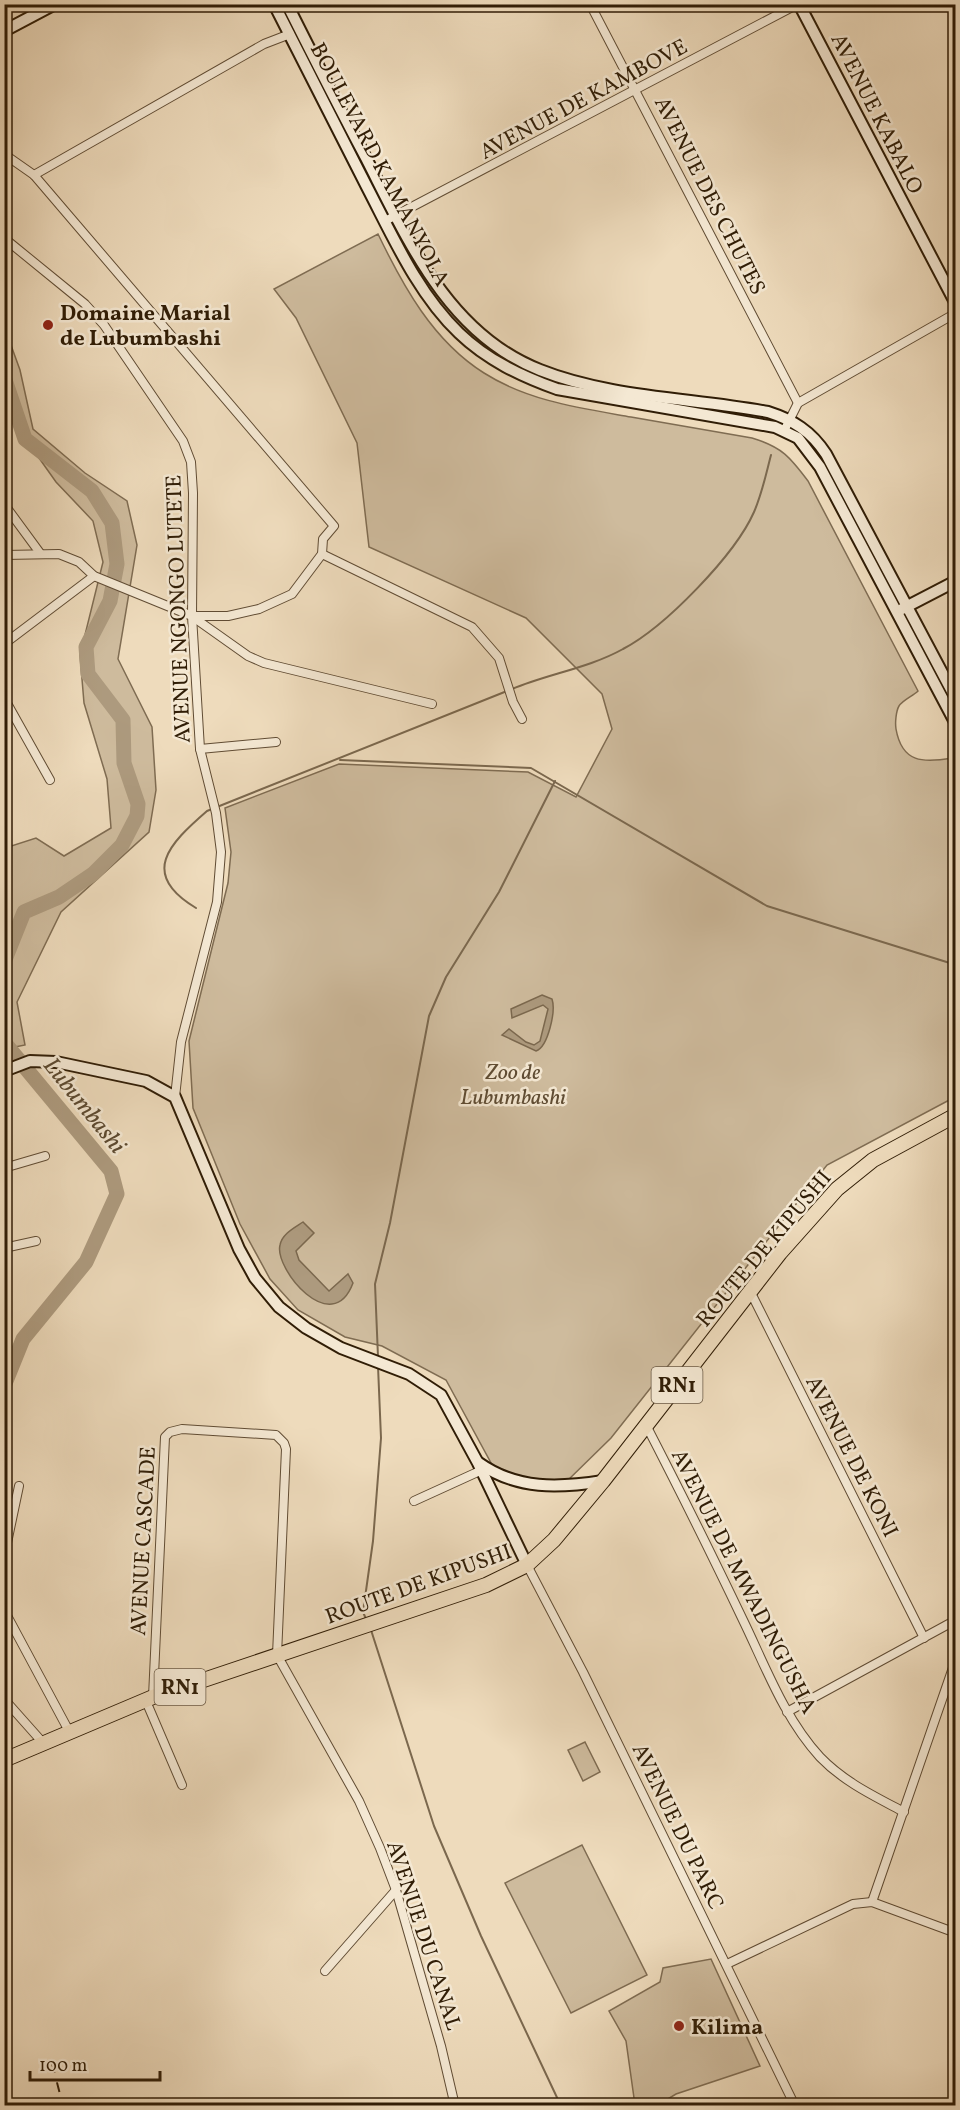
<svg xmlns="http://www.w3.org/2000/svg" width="960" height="2110" font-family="Vollkorn,serif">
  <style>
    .green { fill: #cebb9d; stroke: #7f6c52; stroke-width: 1.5 }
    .water { fill: #ad9a7e; stroke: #7b684e; stroke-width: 1.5 }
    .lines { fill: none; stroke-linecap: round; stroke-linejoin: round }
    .stream { stroke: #7b684e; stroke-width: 2 }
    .river { stroke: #ad9a7e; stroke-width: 15 }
    .street-casing { stroke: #604c34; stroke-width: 10 }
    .secondary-casing { stroke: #301d06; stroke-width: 14 }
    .highway-casing { stroke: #301d06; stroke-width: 16 }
    .street { stroke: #f4e8d3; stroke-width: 8 }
    .secondary { stroke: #f4e8d3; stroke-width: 10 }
    .highway { stroke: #eedbbc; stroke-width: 14 }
    .rail { stroke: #301d06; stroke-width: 2; stroke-dasharray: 10 10; stroke-linecap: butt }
    .poi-dot { fill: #8f2418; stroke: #f4e8d3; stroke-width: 2 }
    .labels { text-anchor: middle; stroke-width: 5; stroke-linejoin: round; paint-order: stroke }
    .shield { fill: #f4e8d3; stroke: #6b5a44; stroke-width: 1.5 }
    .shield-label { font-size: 21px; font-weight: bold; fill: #301d06 }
    .street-label { font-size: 22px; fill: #301d06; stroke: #f4e8d3 }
    .poi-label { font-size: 22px; font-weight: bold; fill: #301d06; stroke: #f4e8d3; text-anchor: start }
    .park-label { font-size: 22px; font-style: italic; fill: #5f4c33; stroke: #f4e8d3 }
    .water-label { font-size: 24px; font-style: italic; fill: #5c4930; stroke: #f4e8d3 }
  </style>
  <rect width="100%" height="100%" fill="#eedbbc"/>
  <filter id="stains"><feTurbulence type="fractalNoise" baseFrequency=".00333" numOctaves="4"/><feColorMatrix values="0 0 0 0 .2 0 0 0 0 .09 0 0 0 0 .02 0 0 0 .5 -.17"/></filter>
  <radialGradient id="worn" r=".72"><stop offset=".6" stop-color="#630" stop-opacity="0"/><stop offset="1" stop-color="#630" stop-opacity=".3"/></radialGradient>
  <g class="green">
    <path d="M378,234C403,286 433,341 484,373C528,401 580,408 631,417C671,424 712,431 752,438C782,447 790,457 808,481L918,691C913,696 903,700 899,706C896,711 895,723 896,729C902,763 923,763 952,758L955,765V1097L827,1165L611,1438L563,1485L496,1472L446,1380L382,1346L345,1337L298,1310L270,1279L240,1224L193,1108L189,1041L228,883L231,852L225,808L339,764L528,772L576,797L612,729L602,694L526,618L369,547L357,443L296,318L274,289Z"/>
    <path d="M4,326L20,370L33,429L85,473L127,501L137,545L118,659L152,727L156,790L149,832L61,912L17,1002L25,1045L5,1049V848L36,838L64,856L111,828L107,779L84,703L80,655L103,562L93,521L56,482L5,410Z"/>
    <path d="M585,1742L600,1772L583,1781L568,1750Z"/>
    <path d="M582,1845L647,1975L571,2013L505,1883Z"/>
    <path d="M711,1959L760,2066L676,2094L658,2105H635L626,2041L609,2011L660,1982L663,1968Z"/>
  </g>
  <g class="water">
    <path d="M542,995L552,999C556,1011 548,1047 536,1051L502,1035L509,1029L526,1042L534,1045L540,1041L548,1009L543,1005L512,1018L511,1009Z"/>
    <path d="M303,1222L314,1233L296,1251L299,1260L329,1291L348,1274L353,1283C332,1339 274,1269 280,1245C282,1234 294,1228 303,1222Z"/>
  </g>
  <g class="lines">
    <g class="stream">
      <path d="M512,689C548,674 589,668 623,649C665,627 735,555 754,512C762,494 766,474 771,455"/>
      <path d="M340,760L531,768L767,906L953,964"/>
      <path d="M196,908C139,874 169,844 207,811L507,691"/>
      <path d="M378,1357L375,1284L390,1223L429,1016L446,977L499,892L555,781"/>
      <path d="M366,1619L363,1612L373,1541L381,1438L378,1366"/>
      <path d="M371,1630L434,1826L481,1936L561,2106"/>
    </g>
    <g class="river">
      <path d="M4,377L25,439L92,491L112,523L117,564L110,601L86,647L88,674L123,720L124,763L138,804L137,816L122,845L93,874L59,897L24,912L4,962"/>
      <path d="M4,1042L111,1171L117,1194L86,1262L23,1339L4,1386"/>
    </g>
    <defs>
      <g id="street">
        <path d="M590,4L798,403"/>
        <path d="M4,154L34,175L334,526L323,539L322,554L292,594L259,609L228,616H192L94,576L79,562L59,554L4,555"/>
        <path d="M34,175L264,44L290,34"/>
        <path d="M385,221L798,4"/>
        <path d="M4,238L85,304L104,325L183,441L191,462L193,493L192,616L200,749L216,813L221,852L217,902L181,1042L175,1097"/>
        <path d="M784,431L798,403L956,313"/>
        <path d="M4,504L40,553"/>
        <path d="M322,554L472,627L499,658L513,702L522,719"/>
        <path d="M193,617L248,656L264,663L432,704"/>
        <path d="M4,644L94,576"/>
        <path d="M4,698L50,780"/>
        <path d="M200,749L276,742"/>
        <path d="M4,1168L45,1156"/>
        <path d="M4,1248L36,1241"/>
        <path d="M750,1291L924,1638"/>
        <path d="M646,1425C679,1489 711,1553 742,1618C765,1665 784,1718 820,1757C844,1782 874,1796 904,1812"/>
        <path d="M414,1501L482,1470"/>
        <path d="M4,1557L19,1486"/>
        <path d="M527,1565L583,1672L795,2106"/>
        <path d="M4,1610L70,1733"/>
        <path d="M153,1697L165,1437L170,1432L182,1429L276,1435L284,1443L286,1449L277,1655L359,1801L380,1848L396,1890L441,2046L455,2106"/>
        <path d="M4,1699L44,1744"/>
        <path d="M146,1701L182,1785"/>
        <path d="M787,1712L956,1620"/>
        <path d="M872,1902L956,1659"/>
        <path d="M727,1964L853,1904L872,1902L956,1933"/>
        <path d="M325,1971L396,1890"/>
      </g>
      <g id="secondary">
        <path d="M274,4C305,65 336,126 367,187C393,237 418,294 459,333C487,360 521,376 557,389L775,427L798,438L820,467L956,724"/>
        <path d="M287,4C313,56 339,107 366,158C408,240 448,334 540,370C610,398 694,398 768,412C793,420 811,431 826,454L956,699"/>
        <path d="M799,4L956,304"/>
        <path d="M4,31L55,4"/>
        <path d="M902,609L956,581"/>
        <path d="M4,1071L30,1061L56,1062L146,1081L175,1097L239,1249L255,1278L279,1307L306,1328L341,1348L409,1374L441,1395L478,1463L527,1565"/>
        <path d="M479,1463C517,1490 559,1488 603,1481"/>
      </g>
      <path id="highway" d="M4,1760L153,1697L486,1585L527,1565L554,1540L603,1481L780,1253L837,1189L873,1160L956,1115"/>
    </defs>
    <use href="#street" class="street-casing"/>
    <use href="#secondary" class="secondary-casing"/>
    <use href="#highway" class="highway-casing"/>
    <use href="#street" class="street"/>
    <use href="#secondary" class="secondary"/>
    <use href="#highway" class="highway"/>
    <path class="rail" d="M52,2063L63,2106"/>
  </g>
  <g class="poi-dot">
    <circle cx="48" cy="325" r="6"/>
    <circle cx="679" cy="2026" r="6"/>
  </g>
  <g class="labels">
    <g class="shield">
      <rect x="651.5" y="1367" width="51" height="36" rx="4.5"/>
      <rect x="154.5" y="1669" width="51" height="36" rx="4.5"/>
    </g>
    <g class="shield-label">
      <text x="677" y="1392">RN1</text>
      <text x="180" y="1694">RN1</text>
    </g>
    <g class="street-label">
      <text transform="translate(583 98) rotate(-28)" y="8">AVENUE DE KAMBOVE</text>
      <text transform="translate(878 113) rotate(63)" y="8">AVENUE KABALO</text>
      <text transform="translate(381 164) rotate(62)" y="8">BOULEVARD KAMANYOLA</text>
      <text transform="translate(711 195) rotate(63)" y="8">AVENUE DES CHUTES</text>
      <text transform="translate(177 609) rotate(-92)" y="8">AVENUE NGONGO LUTETE</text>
      <text transform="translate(763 1248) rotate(-50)" y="8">ROUTE DE KIPUSHI</text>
      <text transform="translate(853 1456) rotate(63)" y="8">AVENUE DE KONI</text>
      <text transform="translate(142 1541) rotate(-87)" y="8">AVENUE CASCADE</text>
      <text transform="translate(745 1581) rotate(63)" y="8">AVENUE DE MWADINGUSHA</text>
      <text transform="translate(418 1583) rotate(-20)" y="8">ROUTE DE KIPUSHI</text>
      <text transform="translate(679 1826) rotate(64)" y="8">AVENUE DU PARC</text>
      <text transform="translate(425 1935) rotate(72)" y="8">AVENUE DU CANAL</text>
    </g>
    <g class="poi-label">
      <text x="60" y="320">Domaine Marial<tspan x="60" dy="25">de Lubumbashi</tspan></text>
      <text x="691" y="2034">Kilima</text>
    </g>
    <g class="park-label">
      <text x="513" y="1079">Zoo de<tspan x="513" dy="25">Lubumbashi</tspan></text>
    </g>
    <g class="water-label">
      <text transform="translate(85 1105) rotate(51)" y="8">Lubumbashi</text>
    </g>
  </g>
  <rect width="960" height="2110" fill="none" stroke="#eedbbc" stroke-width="24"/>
  <rect x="6" y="6" width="948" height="2098" fill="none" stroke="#301d06" stroke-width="3"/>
  <rect x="12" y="12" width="936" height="2086" fill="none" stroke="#301d06" stroke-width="1.5"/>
  <path d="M30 2071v9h130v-9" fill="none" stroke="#301d06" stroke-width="3"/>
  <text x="39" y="2071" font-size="18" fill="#301d06" stroke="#f4e8d3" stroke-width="4.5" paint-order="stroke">100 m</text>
  <rect width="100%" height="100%" filter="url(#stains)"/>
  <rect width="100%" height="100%" fill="url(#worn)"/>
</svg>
